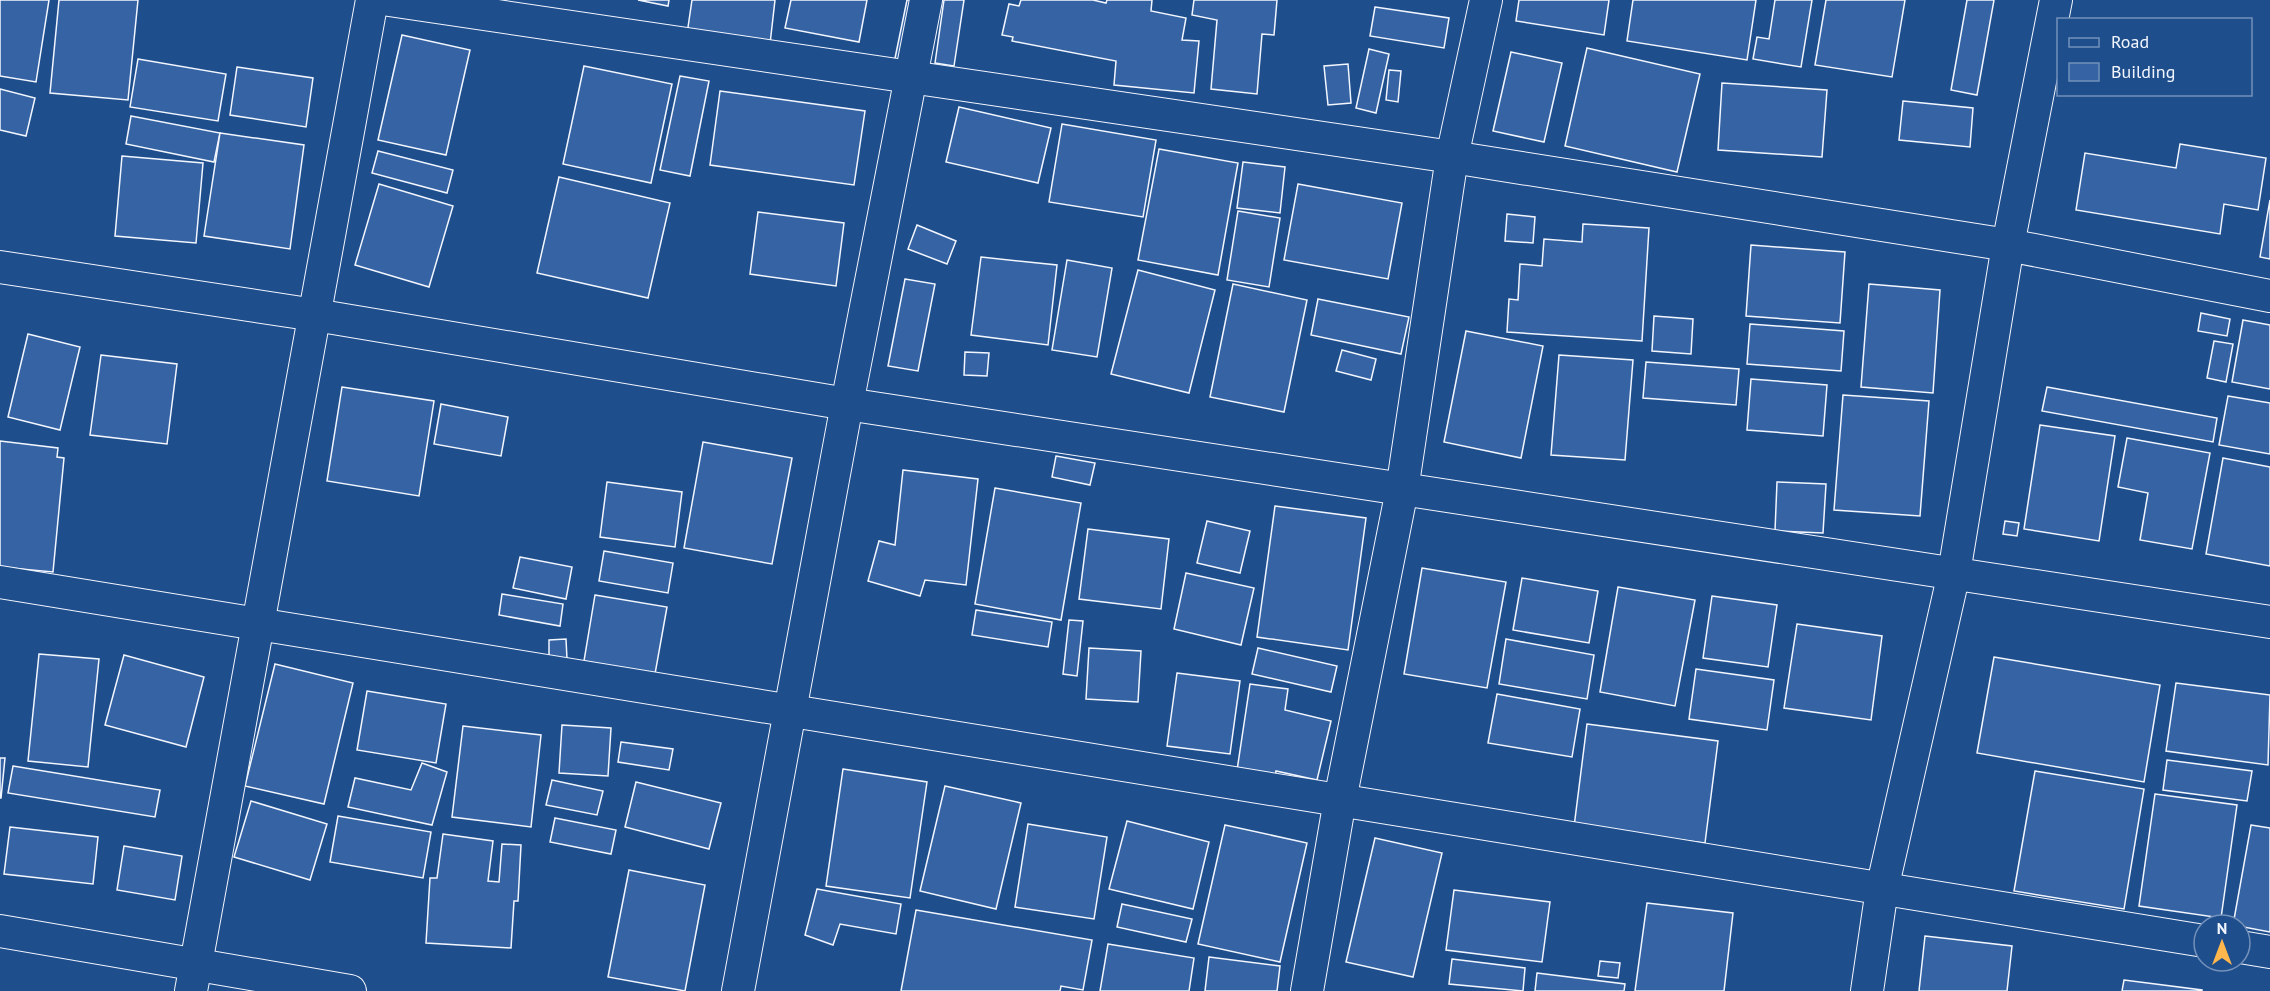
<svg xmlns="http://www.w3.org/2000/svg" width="2270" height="991" font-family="'PT Sans',sans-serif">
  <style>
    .building { fill: #3563a3; stroke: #f2f6ff; stroke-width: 1.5 }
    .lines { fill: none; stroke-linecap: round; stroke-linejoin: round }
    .street-casing { stroke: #f2f6ff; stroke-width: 34 }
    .street { stroke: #1f4e8c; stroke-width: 32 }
  </style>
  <rect width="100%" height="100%" fill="#1f4e8c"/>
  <g class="building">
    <path d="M0,0H49L36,82L0,76Z"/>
    <path d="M59,0H138L128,100L50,93Z"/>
    <path d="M638,0H669L668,6Z"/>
    <path d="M692,0H775L770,44L687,34Z"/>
    <path d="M791,0H867L859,42L785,28Z"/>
    <path d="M907,0H922L908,66L894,63Z"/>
    <path d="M944,0H964L954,66L935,63Z"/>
    <path d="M1021,0H1093L1106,3L1107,0H1152L1151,11L1186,18L1182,40L1199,41L1194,93L1114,85L1116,61L1012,41L1013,37L1002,35L1009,4L1019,6Z"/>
    <path d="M1194,0H1277L1274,35L1262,34L1257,94L1211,89L1217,20L1192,15Z"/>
    <path d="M1519,0H1609L1604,35L1516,21Z"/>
    <path d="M1633,0H1756L1747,60L1627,41Z"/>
    <path d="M1775,0H1812L1801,67L1753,59L1757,37L1769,39Z"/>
    <path d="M1826,0H1905L1892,77L1815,65Z"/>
    <path d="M1967,0H1994L1977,95L1951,90Z"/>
    <path d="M1375,7L1449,18L1444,48L1370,36Z"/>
    <path d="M402,35L470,50L446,155L378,140Z"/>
    <path d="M1587,48L1700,74L1677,172L1565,146Z"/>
    <path d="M1369,49L1389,54L1376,113L1356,108Z"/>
    <path d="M1511,52L1562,63L1544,142L1493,131Z"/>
    <path d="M138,59L226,74L218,121L130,107Z"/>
    <path d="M1348,64L1351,103L1328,105L1324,66Z"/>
    <path d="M584,66L672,84L651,183L563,164Z"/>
    <path d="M237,67L313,78L306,127L230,115Z"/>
    <path d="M1389,70L1401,71L1398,102L1386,100Z"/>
    <path d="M680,76L709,81L690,176L660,170Z"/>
    <path d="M1722,83L1827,90L1822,157L1718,150Z"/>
    <path d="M0,89L35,98L26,136L0,130Z"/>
    <path d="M720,91L865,111L854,185L710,165Z"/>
    <path d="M1903,101L1973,108L1970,147L1899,140Z"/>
    <path d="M959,107L1051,128L1038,183L946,162Z"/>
    <path d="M131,116L220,133L214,162L126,144Z"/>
    <path d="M1062,124L1156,140L1143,217L1049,202Z"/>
    <path d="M220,133L304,145L290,249L204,236Z"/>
    <path d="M2180,144L2266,158L2258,210L2224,204L2220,234L2076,210L2085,153L2176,168Z"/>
    <path d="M1159,149L1238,163L1218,275L1138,260Z"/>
    <path d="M378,151L453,170L447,193L372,173Z"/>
    <path d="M122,156L203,163L196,243L115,236Z"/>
    <path d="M1243,162L1285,167L1280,213L1237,208Z"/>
    <path d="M559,177L670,203L648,298L537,273Z"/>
    <path d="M379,184L453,206L429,287L355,265Z"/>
    <path d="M1298,184L1402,203L1388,279L1284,260Z"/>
    <path d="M2270,200V259L2260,257Z"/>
    <path d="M1238,211L1280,218L1269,287L1227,280Z"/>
    <path d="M758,212L844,223L836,286L750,274Z"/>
    <path d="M1507,214L1535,217L1533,243L1505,241Z"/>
    <path d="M1583,224L1649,228L1642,341L1507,332L1509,299L1518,300L1520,264L1542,266L1544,239L1582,242Z"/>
    <path d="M917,225L956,241L947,264L908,249Z"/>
    <path d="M1751,245L1845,252L1840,323L1746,316Z"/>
    <path d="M981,257L1057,265L1048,345L971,335Z"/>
    <path d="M1067,260L1112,268L1097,357L1052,350Z"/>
    <path d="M1138,270L1215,290L1189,393L1111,374Z"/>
    <path d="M905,279L935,284L918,371L888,366Z"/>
    <path d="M1233,284L1307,300L1284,412L1210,397Z"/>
    <path d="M1869,284L1940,290L1933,393L1861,387Z"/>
    <path d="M1318,299L1409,317L1401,354L1311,335Z"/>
    <path d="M2201,313L2230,319L2227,336L2198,331Z"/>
    <path d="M1654,316L1693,319L1691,354L1652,351Z"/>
    <path d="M2243,320L2270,325V389L2232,382Z"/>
    <path d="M1750,324L1844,331L1841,371L1747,364Z"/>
    <path d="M1466,331L1543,346L1521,458L1444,442Z"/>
    <path d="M28,334L80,347L60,430L8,417Z"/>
    <path d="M2214,341L2233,344L2226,382L2207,378Z"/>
    <path d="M1342,350L1376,359L1371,380L1336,371Z"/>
    <path d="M965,352L989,353L987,376L964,375Z"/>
    <path d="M101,355L177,364L167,444L90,435Z"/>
    <path d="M1559,355L1633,360L1625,460L1551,455Z"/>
    <path d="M1646,362L1739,369L1736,405L1643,398Z"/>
    <path d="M1751,379L1827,385L1823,436L1747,430Z"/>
    <path d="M342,387L434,401L419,496L327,481Z"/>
    <path d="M2047,387L2217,418L2213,442L2042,411Z"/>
    <path d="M1843,395L1929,401L1920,516L1834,510Z"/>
    <path d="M2228,396L2270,403V454L2219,445Z"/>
    <path d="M441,404L508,417L501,456L434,444Z"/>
    <path d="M2040,425L2115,436L2099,541L2024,529Z"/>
    <path d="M2127,438L2210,453L2192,549L2140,540L2148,493L2118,487Z"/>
    <path d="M0,441L58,448L57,457L64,458L53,572L0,567Z"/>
    <path d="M703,442L792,458L772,564L684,548Z"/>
    <path d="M1056,456L1095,463L1090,485L1052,477Z"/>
    <path d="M2223,458L2270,467V566L2206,554Z"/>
    <path d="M903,470L978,479L966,585L925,580L920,596L868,581L879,541L895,545Z"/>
    <path d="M607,482L682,492L675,547L600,537Z"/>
    <path d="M1777,482L1826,484L1823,533L1775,531Z"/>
    <path d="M995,488L1081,503L1061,620L975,604Z"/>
    <path d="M1275,506L1366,518L1348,650L1257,637Z"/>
    <path d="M1207,521L1250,531L1240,573L1197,563Z"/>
    <path d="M2005,521L2019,523L2017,536L2003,534Z"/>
    <path d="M1088,529L1169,539L1161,609L1079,599Z"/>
    <path d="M604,551L673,563L668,593L599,581Z"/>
    <path d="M520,557L572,567L566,599L513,588Z"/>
    <path d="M1422,568L1506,582L1487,688L1404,674Z"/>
    <path d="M1186,573L1254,588L1241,645L1174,629Z"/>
    <path d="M1522,578L1598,591L1589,643L1513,630Z"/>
    <path d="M1618,587L1695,600L1675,706L1600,692Z"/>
    <path d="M502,594L563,604L560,626L499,615Z"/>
    <path d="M595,595L667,607L655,674L584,661Z"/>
    <path d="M1712,596L1777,605L1768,667L1703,658Z"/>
    <path d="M976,610L1052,622L1048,647L972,635Z"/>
    <path d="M1069,620L1083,621L1077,676L1063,674Z"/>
    <path d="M1797,624L1882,636L1871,720L1784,708Z"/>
    <path d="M566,639L567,659L549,660V640Z"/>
    <path d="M1506,639L1594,655L1587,699L1499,684Z"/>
    <path d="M1089,648L1141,651L1138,702L1086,699Z"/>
    <path d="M1258,648L1337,666L1331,692L1252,674Z"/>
    <path d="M39,654L99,659L88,767L28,761Z"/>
    <path d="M124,655L204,677L186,747L105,725Z"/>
    <path d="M1994,657L2160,685L2144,782L1977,753Z"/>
    <path d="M275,664L353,683L324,804L245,786Z"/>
    <path d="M1696,669L1774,680L1767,730L1689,719Z"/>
    <path d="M1177,673L1240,681L1230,754L1167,746Z"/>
    <path d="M2176,683L2270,695L2268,765L2166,751Z"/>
    <path d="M1250,684L1288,689L1285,710L1331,721L1317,780L1276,771L1274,783L1236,777Z"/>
    <path d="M367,691L446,704L436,763L357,750Z"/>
    <path d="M1497,694L1580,709L1572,757L1488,743Z"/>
    <path d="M1587,724L1718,741L1705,843L1574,827Z"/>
    <path d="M562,725L611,728L608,776L559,773Z"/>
    <path d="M463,726L541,735L531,827L452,817Z"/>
    <path d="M621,742L673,749L669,770L618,762Z"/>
    <path d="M0,758H5L1,798H0Z"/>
    <path d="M2167,760L2252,771L2247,801L2163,790Z"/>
    <path d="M422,763L447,772L432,825L348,807L355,778L411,790Z"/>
    <path d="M13,766L160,790L155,817L8,793Z"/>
    <path d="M843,769L927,782L910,898L826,886Z"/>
    <path d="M2035,771L2144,789L2124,909L2014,891Z"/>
    <path d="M552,780L603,791L597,815L546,805Z"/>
    <path d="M636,782L721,803L709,849L625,827Z"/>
    <path d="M945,786L1021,803L996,909L920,891Z"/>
    <path d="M2155,794L2237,805L2221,918L2139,906Z"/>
    <path d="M251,801L327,824L310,880L234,857Z"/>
    <path d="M338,816L431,832L423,878L330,862Z"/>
    <path d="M555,818L616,830L611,854L550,842Z"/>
    <path d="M1127,821L1209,842L1193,909L1109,889Z"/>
    <path d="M1028,824L1107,837L1094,919L1015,907Z"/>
    <path d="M1225,825L1307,843L1280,962L1198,944Z"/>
    <path d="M2251,825L2270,828V932L2233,925Z"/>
    <path d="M10,827L98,837L93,884L4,874Z"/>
    <path d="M443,834L493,841L488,881L499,882L502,844L521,845L518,901H514L511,948L426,943L430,878H437Z"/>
    <path d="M1375,838L1442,853L1413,977L1346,962Z"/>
    <path d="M124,846L182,856L175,900L117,890Z"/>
    <path d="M629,870L705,885L685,991L608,977Z"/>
    <path d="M817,889L901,904L896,934L840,924L833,945L805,935Z"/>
    <path d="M1454,890L1550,902L1542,962L1446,950Z"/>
    <path d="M1647,903L1733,913L1724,991H1635Z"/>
    <path d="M1122,904L1192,919L1186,942L1117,927Z"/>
    <path d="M916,910L1092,940L1083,990L1061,986L1060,991H901Z"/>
    <path d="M1925,936L2012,946L2007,991H1919Z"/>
    <path d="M1108,944L1194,958L1189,991H1100Z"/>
    <path d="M1209,957L1280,966L1277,991H1205Z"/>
    <path d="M1452,959L1525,968L1523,991L1449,984Z"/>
    <path d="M1600,961L1620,963L1618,978L1598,976Z"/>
    <path d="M1537,973L1625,984L1624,991H1535Z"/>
    <path d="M2124,980L2202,990V991H2122Z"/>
  </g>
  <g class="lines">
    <defs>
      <g id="street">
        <path d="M389,0L1452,157L2008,245L2270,296"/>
        <path d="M0,267L315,315L847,404L2270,622"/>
        <path d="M0,582L2204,941"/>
        <path d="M0,931L350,991"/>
        <path d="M2240,947L2270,952"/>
        <path d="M191,991L372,0"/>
        <path d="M738,991L847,404L926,0"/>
        <path d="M1307,991L1340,800L1402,490L1452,157L1486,0"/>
        <path d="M1867,991L1882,889L1954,573L2008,245L2056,0"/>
      </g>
    </defs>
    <use href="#street" class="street-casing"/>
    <use href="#street" class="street"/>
  </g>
  <rect x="2057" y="18" width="195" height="78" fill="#1f4e8c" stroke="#7391ba" stroke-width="1.5"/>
  <rect x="2069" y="38" width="30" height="9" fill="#1f4e8c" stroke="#7391ba" stroke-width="1.5"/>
  <text x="2111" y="48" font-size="18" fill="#f2f6ff">Road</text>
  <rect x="2069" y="63" width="30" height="18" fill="#3563a3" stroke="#7391ba" stroke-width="1.5"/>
  <text x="2111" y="78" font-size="18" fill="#f2f6ff">Building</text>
  <g transform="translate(2222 943)"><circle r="28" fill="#1f4e8c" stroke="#7391ba" stroke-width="1.5"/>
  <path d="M0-4.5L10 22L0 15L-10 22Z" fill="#ffb74d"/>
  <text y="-9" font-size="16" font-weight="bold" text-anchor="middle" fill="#f2f6ff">N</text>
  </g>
</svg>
